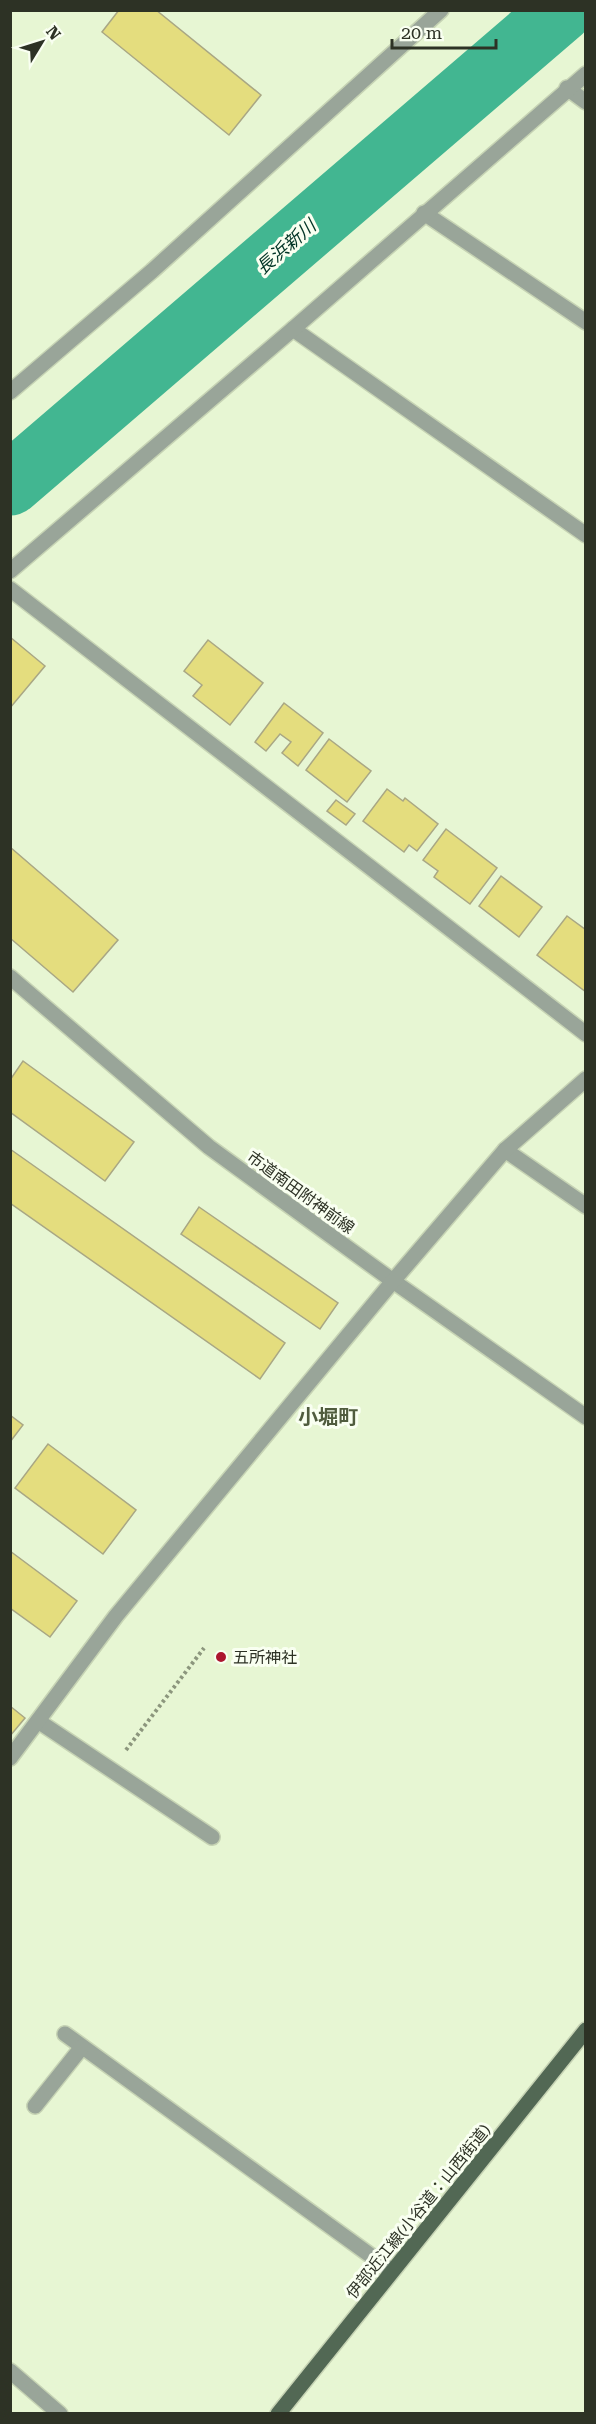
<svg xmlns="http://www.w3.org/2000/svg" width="596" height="2424" font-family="'Roboto Serif','Noto Sans JP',serif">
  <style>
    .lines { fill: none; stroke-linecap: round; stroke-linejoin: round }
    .river { stroke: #42b691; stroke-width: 63 }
    .building { fill: #e4dd7e; stroke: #a9a784; stroke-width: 1.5 }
    .minor-casing { stroke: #c6d3b4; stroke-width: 18 }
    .major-casing { stroke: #c6d3b4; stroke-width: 18 }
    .path { stroke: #8c967d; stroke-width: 4; stroke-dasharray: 3 3; stroke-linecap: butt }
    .minor { stroke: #99a599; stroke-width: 15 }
    .major { stroke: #526854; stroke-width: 15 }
    .poi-dot { fill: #ac162f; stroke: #f9fff1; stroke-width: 2 }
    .labels { text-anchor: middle; stroke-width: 6; stroke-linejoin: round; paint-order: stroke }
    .street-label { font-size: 16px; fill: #2d3225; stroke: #f9fff1 }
    .poi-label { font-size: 16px; fill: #2d3225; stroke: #f9fff1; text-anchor: start }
    .water-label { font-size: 18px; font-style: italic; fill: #003425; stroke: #f9fff1 }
    .quarter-label { font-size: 20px; font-weight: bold; fill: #505c3e; stroke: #f9fff1 }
  </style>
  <rect width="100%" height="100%" fill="#e7f6d3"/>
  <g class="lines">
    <path class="river" d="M10,484L562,10"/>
  </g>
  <g class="building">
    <path d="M119,10H156L261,95L229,135L102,32Z"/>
    <path d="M10,637L45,666L10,708Z"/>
    <path d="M208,640L263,683L230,725L193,696L202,685L184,671Z"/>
    <path d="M284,703L323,733L298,766L282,753L291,742L280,734L266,751L255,742Z"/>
    <path d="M329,739L371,771L347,802L306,770Z"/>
    <path d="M387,789L403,801L405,798L438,824L417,851L409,845L404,852L363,821Z"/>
    <path d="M336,800L355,814L346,825L327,811Z"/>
    <path d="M446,829L497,868L470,904L434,877L438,871L423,860Z"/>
    <path d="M10,847L118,940L73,992L10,938Z"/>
    <path d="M501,876L542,907L519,937L479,906Z"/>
    <path d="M567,916L586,930V992L537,955Z"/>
    <path d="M23,1061L134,1142L105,1181L10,1112V1080Z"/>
    <path d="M10,1149L285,1343L260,1379L10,1203Z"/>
    <path d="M199,1207L338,1303L320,1329L181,1234Z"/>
    <path d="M10,1415L23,1425L10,1442Z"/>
    <path d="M48,1444L136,1510L103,1554L15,1488Z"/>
    <path d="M10,1551L77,1601L50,1637L10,1608Z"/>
    <path d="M10,1706L25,1718L10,1736Z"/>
  </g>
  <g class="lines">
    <defs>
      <g id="minor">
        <path d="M567,88L586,102"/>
        <path d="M424,213L586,322"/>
        <path d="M293,329L586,535"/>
        <path d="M10,392L152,271L441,10"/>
        <path d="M10,571L293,329L586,74"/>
        <path d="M10,589L586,1034"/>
        <path d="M10,977L209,1147L393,1281L586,1417"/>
        <path d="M505,1150L586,1206"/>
        <path d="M38,1721L212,1837"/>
        <path d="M10,1758L116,1616L393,1281L505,1150L586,1079"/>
        <path d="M65,2034L392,2271"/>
        <path d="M35,2106L82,2047"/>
        <path d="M10,2371L60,2414"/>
      </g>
      <path id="major" d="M278,2414L586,2030"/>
    </defs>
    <use href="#minor" class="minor-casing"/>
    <use href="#major" class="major-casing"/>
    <path class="path" d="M126,1750L204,1648"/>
    <use href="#minor" class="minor"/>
    <use href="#major" class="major"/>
  </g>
  <circle class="poi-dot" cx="221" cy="1657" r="6"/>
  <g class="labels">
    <g class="street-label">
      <text transform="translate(301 1192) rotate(36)" y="6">市道南田附神前線</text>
      <text transform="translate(418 2211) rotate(-51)" y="6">伊部近江線(小谷道：山西街道)</text>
    </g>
    <g class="poi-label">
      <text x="233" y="1663">五所神社</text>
    </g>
    <g class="water-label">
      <text transform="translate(286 247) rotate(-41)" y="6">長浜新川</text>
    </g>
    <g class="quarter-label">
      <text x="328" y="1424">小堀町</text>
    </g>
  </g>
  <rect width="596" height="2424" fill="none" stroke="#2d3225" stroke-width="24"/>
  <g transform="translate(42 42) rotate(52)" stroke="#f9fff1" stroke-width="4.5" paint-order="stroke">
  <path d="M0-4.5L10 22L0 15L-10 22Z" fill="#2d3225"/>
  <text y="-9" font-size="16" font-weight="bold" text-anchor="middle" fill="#2d3225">N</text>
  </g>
  <path d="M392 39v9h104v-9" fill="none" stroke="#2d3225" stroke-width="3"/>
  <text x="401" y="39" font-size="18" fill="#2d3225" stroke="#f9fff1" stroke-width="4.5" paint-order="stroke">20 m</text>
</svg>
